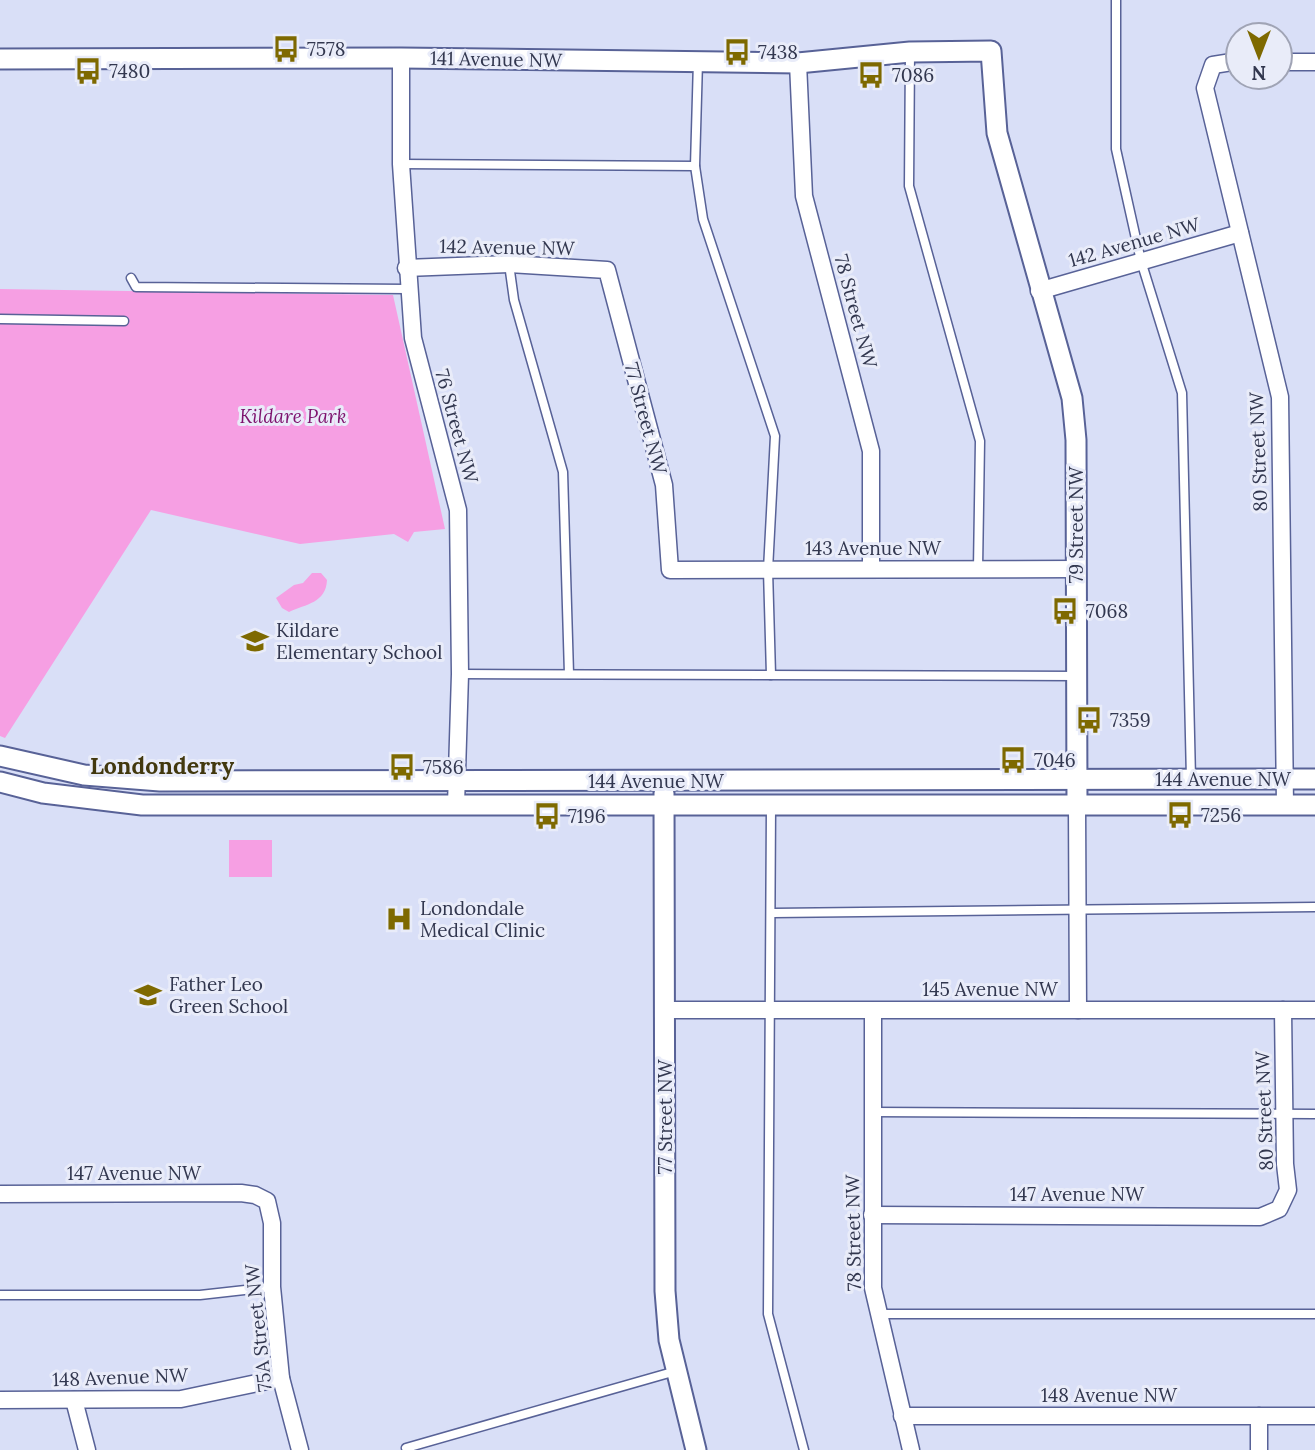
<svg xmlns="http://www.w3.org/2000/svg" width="1315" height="1450" font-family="Lora,serif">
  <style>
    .green { fill: #f69fe3 }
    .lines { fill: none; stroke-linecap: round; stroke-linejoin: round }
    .service-casing { stroke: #586297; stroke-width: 11 }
    .minor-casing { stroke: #586297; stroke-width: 19 }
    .tertiary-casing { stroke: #586297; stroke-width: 23 }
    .service { stroke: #fff; stroke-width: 8 }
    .minor { stroke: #fff; stroke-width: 16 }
    .tertiary { stroke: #fff; stroke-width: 19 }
    .labels { text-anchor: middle; stroke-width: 6; stroke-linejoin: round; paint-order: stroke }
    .poi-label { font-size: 19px; fill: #32374f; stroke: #e9ecf9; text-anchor: start }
    .street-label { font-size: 19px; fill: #32374f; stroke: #e9ecf9 }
    .park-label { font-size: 19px; font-style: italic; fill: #7d126e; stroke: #e9ecf9 }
    .quarter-label { font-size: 23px; font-weight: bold; fill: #42380e; stroke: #e9ecf9 }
  </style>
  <rect width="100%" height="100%" fill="#d9dff7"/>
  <g class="green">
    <path d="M0,289L393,295L445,529L414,532L408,542L394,534L300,544L151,510L5,738L0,736Z"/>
    <path d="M312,573H321L327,580C326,603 306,604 289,612L282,608L276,598L294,585L303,583Z"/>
    <rect x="229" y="840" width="43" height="37"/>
  </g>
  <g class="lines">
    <defs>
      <g id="service">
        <path d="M1116,0V149L1141,261L1182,393L1191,779"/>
        <path d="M910,52L909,186L980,441L978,569"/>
        <path d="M698,61L695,166L703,219L775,436L768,570L771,675"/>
        <path d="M401,164L695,166"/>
        <path d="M509,264L514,300L563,472L569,674"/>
        <path d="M131,278L136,287L408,289"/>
        <path d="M0,319L124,321"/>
        <path d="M460,674L1077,676"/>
        <path d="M771,806L768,1314L804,1450"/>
        <path d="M773,913L1315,907"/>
        <path d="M872,1112L1315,1114"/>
        <path d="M0,1295H200L272,1287"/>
        <path d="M878,1314H1315"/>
        <path d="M407,1450L406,1448L676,1371"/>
      </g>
      <g id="minor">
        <path d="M401,58V164L413,338L458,510L460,674L456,805"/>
        <path d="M1238,61L1213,65L1205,88L1280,397L1285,805"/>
        <path d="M1280,62H1315"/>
        <path d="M798,63L804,196L871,451V569"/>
        <path d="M406,268L509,264L607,270L664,485L670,570L1076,569"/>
        <path d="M1039,291L1240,233"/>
        <path d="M1077,806L1078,1010"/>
        <path d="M664,1010H1315"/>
        <path d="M873,1011V1288L911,1450"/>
        <path d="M0,1194L241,1193L255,1195L267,1201L272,1223V1287L281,1378L300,1450"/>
        <path d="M872,1215L1260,1217L1279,1209L1288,1190L1285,1164L1283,1010"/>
        <path d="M0,1400L181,1399L281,1378"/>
        <path d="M74,1400L87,1450"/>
        <path d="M902,1416H1315"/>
        <path d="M1259,1450V1416"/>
      </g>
      <g id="tertiary">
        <path d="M0,59L401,58L798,63L910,52L991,51L997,133L1072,398L1076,440L1077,806"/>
        <path d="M0,756L84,775L160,781L1315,779"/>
        <path d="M0,782L43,793L142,805H1315"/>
        <path d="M664,793L665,1291L669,1340L696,1450"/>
      </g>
    </defs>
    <use href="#service" class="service-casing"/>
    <use href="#minor" class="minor-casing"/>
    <use href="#tertiary" class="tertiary-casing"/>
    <use href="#service" class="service"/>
    <use href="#minor" class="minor"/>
    <use href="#tertiary" class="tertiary"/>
  </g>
  <defs>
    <symbol id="bus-bare" viewBox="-9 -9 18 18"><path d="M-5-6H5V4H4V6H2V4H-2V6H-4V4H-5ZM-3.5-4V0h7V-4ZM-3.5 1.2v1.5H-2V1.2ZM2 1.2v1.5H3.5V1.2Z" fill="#7e6900" stroke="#e9ecf9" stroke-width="2.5" paint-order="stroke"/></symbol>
    <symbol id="school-bare" viewBox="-9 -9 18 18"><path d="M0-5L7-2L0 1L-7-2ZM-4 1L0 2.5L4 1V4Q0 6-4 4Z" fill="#7e6900" stroke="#e9ecf9" stroke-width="2.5" paint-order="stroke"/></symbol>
    <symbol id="hospital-bare" viewBox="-9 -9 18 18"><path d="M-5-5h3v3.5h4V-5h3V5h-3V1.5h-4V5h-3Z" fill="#7e6900" stroke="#e9ecf9" stroke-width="2.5" paint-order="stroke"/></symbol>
  </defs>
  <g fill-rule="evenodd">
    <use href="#bus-bare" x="267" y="30" width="38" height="38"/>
    <use href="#bus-bare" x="718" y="33" width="38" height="38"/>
    <use href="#bus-bare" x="69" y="52" width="38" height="38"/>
    <use href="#bus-bare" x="852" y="56" width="38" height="38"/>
    <use href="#bus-bare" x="1046" y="592" width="38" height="38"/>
    <use href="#school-bare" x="236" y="622" width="38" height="38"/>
    <use href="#bus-bare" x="1070" y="701" width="38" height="38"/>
    <use href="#bus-bare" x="994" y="741" width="38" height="38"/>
    <use href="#bus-bare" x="383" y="748" width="38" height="38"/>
    <use href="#bus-bare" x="1161" y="796" width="38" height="38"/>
    <use href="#bus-bare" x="528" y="797" width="38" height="38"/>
    <use href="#hospital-bare" x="380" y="900" width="38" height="38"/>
    <use href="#school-bare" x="129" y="976" width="38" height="38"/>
  </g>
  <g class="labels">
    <g class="poi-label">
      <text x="307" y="56">7578</text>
      <text x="758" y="59">7438</text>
      <text x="109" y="78">7480</text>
      <text x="892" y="82">7086</text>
      <text x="1086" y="618">7068</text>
      <text x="276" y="637">Kildare<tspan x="276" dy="22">Elementary School</tspan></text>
      <text x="1110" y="727">7359</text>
      <text x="1034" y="767">7046</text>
      <text x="423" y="774">7586</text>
      <text x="1201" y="822">7256</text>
      <text x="568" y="823">7196</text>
      <text x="420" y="915">Londondale<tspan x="420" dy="22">Medical Clinic</tspan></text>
      <text x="169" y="991">Father Leo<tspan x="169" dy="22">Green School</tspan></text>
    </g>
    <g class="street-label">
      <text transform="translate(496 59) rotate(1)" y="7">141 Avenue NW</text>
      <text transform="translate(1134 242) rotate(-16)" y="7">142 Avenue NW</text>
      <text transform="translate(507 247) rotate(1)" y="7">142 Avenue NW</text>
      <text transform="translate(856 311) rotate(75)" y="7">78 Street NW</text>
      <text transform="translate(646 418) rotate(75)" y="7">77 Street NW</text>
      <text transform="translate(457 426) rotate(75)" y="7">76 Street NW</text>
      <text transform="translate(1258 452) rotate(-92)" y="7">80 Street NW</text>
      <text transform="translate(1076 525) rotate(-90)" y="7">79 Street NW</text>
      <text x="873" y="555">143 Avenue NW</text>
      <text x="1223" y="786">144 Avenue NW</text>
      <text x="656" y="788">144 Avenue NW</text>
      <text x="990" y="996">145 Avenue NW</text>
      <text transform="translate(1264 1111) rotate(-92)" y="7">80 Street NW</text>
      <text transform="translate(665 1117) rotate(-90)" y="7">77 Street NW</text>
      <text x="134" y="1180">147 Avenue NW</text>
      <text x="1077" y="1201">147 Avenue NW</text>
      <text transform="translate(853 1233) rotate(-91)" y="7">78 Street NW</text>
      <text transform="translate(258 1328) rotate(-96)" y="7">75A Street NW</text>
      <text transform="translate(120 1377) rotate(-2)" y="7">148 Avenue NW</text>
      <text x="1109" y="1402">148 Avenue NW</text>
    </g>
    <g class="park-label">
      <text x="293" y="423">Kildare Park</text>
    </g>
    <g class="quarter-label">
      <text x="162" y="774">Londonderry</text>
    </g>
  </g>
  <g transform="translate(1259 56) rotate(180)"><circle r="33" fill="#e9ecf9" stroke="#a0a4b5" stroke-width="2"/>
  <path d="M0-5L12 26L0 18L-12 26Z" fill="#7e6900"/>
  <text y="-10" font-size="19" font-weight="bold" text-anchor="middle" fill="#32374f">N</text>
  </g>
</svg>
